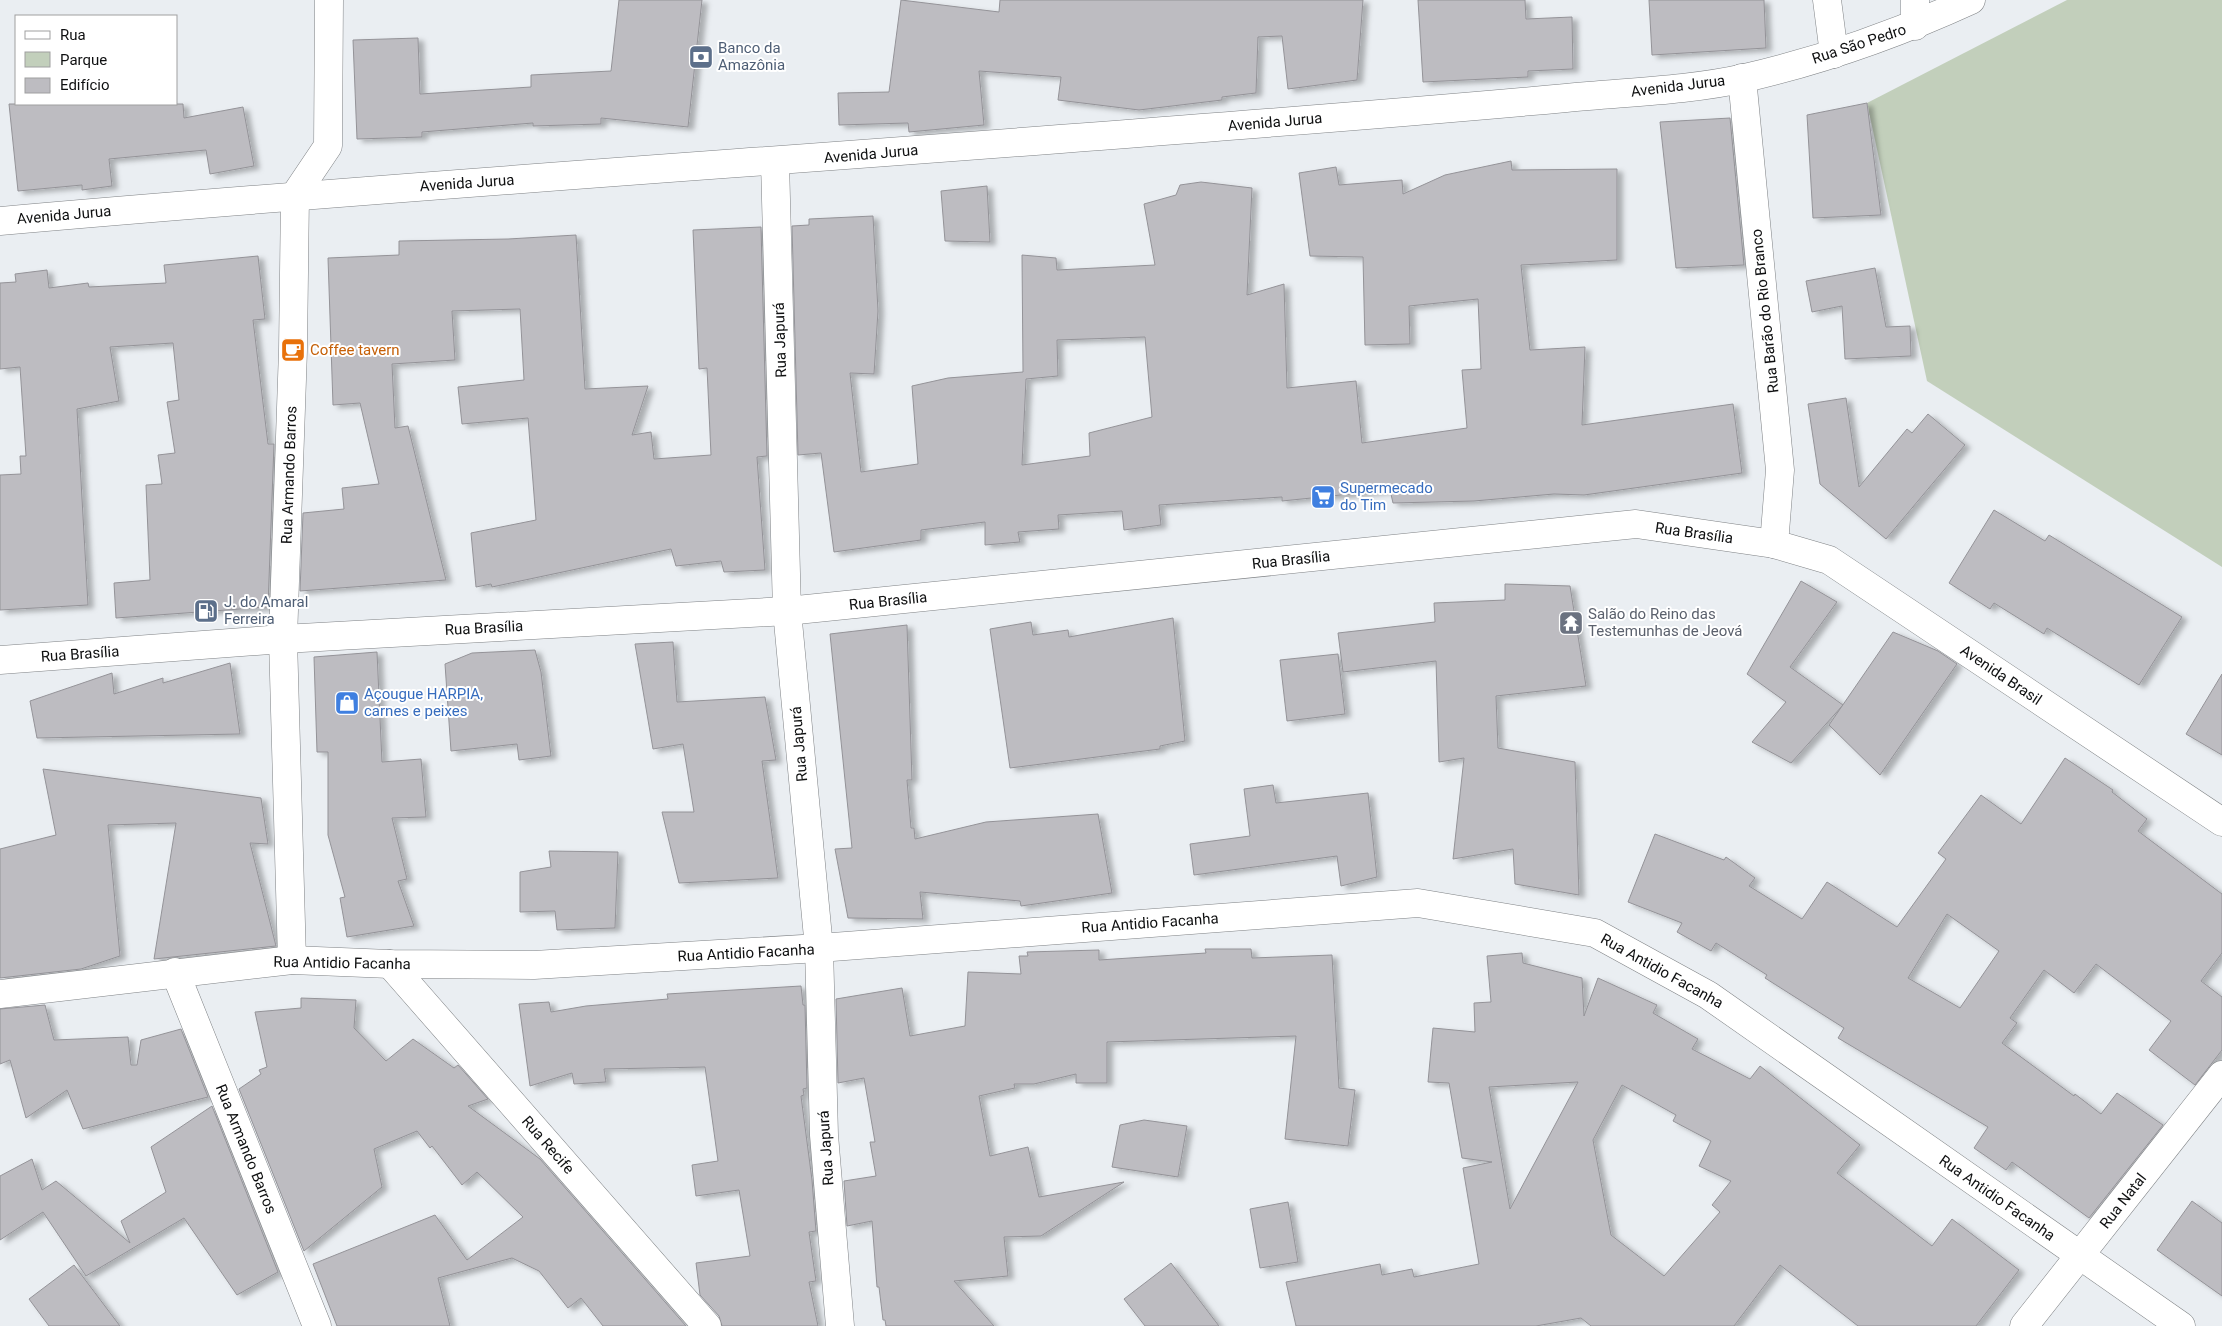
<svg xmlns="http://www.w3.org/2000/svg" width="2222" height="1326" font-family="Roboto,sans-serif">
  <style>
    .green { fill: #c2cfbb }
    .building { fill: #bdbcc1; stroke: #949398; fill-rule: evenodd; filter: url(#shadow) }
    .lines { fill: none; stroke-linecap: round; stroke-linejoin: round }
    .minor-casing { stroke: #7f8285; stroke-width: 29 }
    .tertiary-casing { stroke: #7f8285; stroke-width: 29 }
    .minor { stroke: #fff; stroke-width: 28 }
    .tertiary { stroke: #fff; stroke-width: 28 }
    .labels { text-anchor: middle; stroke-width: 4; stroke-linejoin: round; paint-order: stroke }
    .street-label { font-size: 15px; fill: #0f1011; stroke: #fff }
    .service-label { font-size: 15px; fill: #4e5e75; stroke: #fff; text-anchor: start }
    .food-label { font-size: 15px; fill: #c56008; stroke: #fff; text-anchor: start }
    .shop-label { font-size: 15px; fill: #366cbe; stroke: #fff; text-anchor: start }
    .worship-label { font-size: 15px; fill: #5b616d; stroke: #fff; text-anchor: start }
  </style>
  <defs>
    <filter id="shadow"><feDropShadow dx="5.5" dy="3" stdDeviation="2.5" flood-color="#0004"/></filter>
  </defs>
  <rect width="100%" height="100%" fill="#eaeef2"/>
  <path class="green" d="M2067,0H2222V567L1927,381L1867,103Z"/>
  <g class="building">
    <path d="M619,0H702L688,127L601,118V124L533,126V123L422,132V137L357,139L353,40L418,38L420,94L531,87V75L611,71Z"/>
    <path d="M901,0L999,12L1000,0H1363L1357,80L1288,89L1282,36L1258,37L1256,93L1222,97V100L1139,110L1058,100L1061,77L979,71L984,125L909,132L908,123L839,125L838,93L889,92Z"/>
    <path d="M1418,0H1525L1526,19L1572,17L1573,69L1528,71V77L1423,82Z"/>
    <path d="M1649,0H1764L1766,48L1652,55Z"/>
    <path d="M1867,103L1881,215L1813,218L1807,115Z"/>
    <path d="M9,104H183L184,118L243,107L254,166L210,174L206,150L109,159L112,186L82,190V185L18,191Z"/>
    <path d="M1730,118L1744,265L1676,268L1660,122Z"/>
    <path d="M1511,161L1512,170L1617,169V260L1521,265L1530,350L1585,347L1582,425L1733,404L1742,473L1584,495L1554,494L1474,501L1393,503L1390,490L1282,501V497L1159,505L1161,525L1124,530L1122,511L1058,515L1059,529L1018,532L1020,542L985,545V522L921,530V540L834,552L821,453L798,455L792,226L809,225V219L873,216L878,311L874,374L850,373L861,472L918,464L912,386L948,378L1023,372L1022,255L1056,258L1057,270L1155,265L1144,204L1176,195L1180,185L1201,182L1252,188L1247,295L1284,284L1287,388L1356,381L1362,443L1467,428L1462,370L1481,369L1478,299L1409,306L1410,344L1365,345L1363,257L1310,256L1299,173L1336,167L1339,185L1402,180L1403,194L1445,175ZM1145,337L1152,417L1089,433L1090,456L1022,465L1026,379L1058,376L1057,340Z"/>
    <path d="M987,186L990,242L945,241L941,191Z"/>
    <path d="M761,227L767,456L757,457L765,570L724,572L721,561L676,566L671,549L492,587L491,584L476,587L471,533L536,520L528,418L462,424L458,387L524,380L520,309L452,311L455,360L392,364L395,428L408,426L446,580L300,591L303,513L344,509L342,488L379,484L360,403L333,405L328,258L399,255V241L508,239L576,235L585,389L648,386L632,435L651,432L654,459L711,455L707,368L699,369L693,230Z"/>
    <path d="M258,256L265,319L253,320L268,444H274L268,607L116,618L114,583L150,580L146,485L162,484L158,455L175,453L167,402L179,400L173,343L110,347L119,401L77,409L88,605L0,610V475L21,474L20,456H26L20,367L0,369V283L16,282L15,274L47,270L49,288L88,283L89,287L166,283L164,265Z"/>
    <path d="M1875,268L1886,327L1910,326L1911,356L1845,359L1842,306L1812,312L1806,281Z"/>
    <path d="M1846,398L1859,487L1907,429L1912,433L1928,414L1965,445L1886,539L1820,484L1808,404Z"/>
    <path d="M1994,510L2045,541L2049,535L2182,617L2139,685L2047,628L2044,634L1994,603L1990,609L1949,583Z"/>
    <path d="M1801,581L1837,602L1790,667L1843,705L1791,763L1752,742L1786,702L1747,674Z"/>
    <path d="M1505,584L1570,586L1586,686L1496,696L1498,748L1575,762L1579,895L1515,884L1513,849L1453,859L1464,758L1439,762L1436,661L1343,672L1338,633L1435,622L1434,603L1505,600Z"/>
    <path d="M1173,618L1185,741L1160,746V749L1010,768L990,629L1031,622L1033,635L1068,630L1069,637Z"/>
    <path d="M907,625L912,780H907L911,828H914L915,839L986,822L1098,814L1112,893L1021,906L1020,901L920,892L923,919L848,918L835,849L852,848L830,634Z"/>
    <path d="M1893,632L1938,651L1957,664L1880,775L1829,725Z"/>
    <path d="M673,642L677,702L765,697L776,760L762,761L778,878L679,883L662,812H694L683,744L653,749L635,644Z"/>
    <path d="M535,650L541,672L551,756L519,760L517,744L451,751L445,664L472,653Z"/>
    <path d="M377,652L382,762L421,759L426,817L392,818L407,879L398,881L414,926L347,937L340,898L345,897L328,835V752H317L314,657Z"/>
    <path d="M1338,654L1345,714L1287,721L1280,660Z"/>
    <path d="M230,663L240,734L37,738L30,701L112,673L114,694L163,678V683Z"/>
    <path d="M2222,674V755L2186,734Z"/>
    <path d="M2065,758L2113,790L2112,792L2147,819L2138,831L2222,894V953L2201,981L2222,997V1050L2195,1085L2149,1050L2171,1021L2096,964L2074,993L2044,970L2010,1018L2017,1023L2002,1043L2074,1096L2075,1094L2101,1114L2117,1093L2163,1125L2089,1218L2012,1162L2006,1170L1974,1148L1988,1127L1838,1038L1844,1028L1765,978L1767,975L1716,943L1711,951L1677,932L1682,923L1628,902L1655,834L1724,860L1726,857L1755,878L1749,886L1802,919L1827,882L1897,927L1946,859L1938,853L1981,795L2021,824ZM1947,914L1999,951L1960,1008L1908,978Z"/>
    <path d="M43,769L261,798L268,844L250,843L276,946L154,959L176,823L108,825L120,956L81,969L0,978V849L56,835Z"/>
    <path d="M1273,785L1276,803L1368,793L1377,877L1341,886L1337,856L1194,875L1190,844L1250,836L1244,789Z"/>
    <path d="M549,851L618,852L615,928L557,930L555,911L520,912V872L551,867Z"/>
    <path d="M1205,949H1251L1252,958L1332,955L1339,1088L1355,1090L1348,1146L1285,1139L1296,1036L1107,1042V1083H1076V1074L1034,1084H1014L1015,1088L979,1096L990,1156L1028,1147L1039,1197L1124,1182L1041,1236L1004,1237L1008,1276L954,1281L994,1326H886L885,1320H883L879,1287H877L872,1221L847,1226L844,1181L876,1176L870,1142H875L864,1078L838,1083L836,999L902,988L910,1036L965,1026L968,972L1021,974L1019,956H1028L1027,952L1099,950V960L1206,953Z"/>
    <path d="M1522,953L1523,963L1582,978L1584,1016L1598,978L1657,1005L1653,1013L1698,1039L1692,1049L1750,1079L1760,1066L1860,1145L1837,1173L1932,1246L1952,1219L2019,1270L1976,1326H1858L1780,1265L1734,1326H1591L1581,1318L1536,1326H1296L1286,1282L1380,1264L1382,1275L1412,1269L1414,1277L1479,1264L1463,1168L1492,1162L1462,1158L1449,1083L1428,1082L1433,1028L1475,1032L1474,1003L1491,1002L1487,956ZM1578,1082L1510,1209L1489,1087ZM1622,1085L1676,1115L1673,1121L1711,1141L1699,1166L1731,1181L1712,1205L1720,1212L1664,1276L1611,1235L1593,1140Z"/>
    <path d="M801,986L803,1005H805L807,1088L803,1089L804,1095L801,1096L812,1180L816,1231L809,1232L816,1281L809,1282L818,1326H722L719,1316L700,1295L696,1263L750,1256L739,1190L696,1196L692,1165L718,1161L705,1067L604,1069L606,1082L574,1084L572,1073L530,1086L519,1004L549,1002L551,1012L586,1006L668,999L667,994Z"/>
    <path d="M301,998L356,1000L354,1028L386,1061L413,1039L454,1068L458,1065L488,1099L468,1106L540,1159L686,1326H603L581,1298L568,1308L539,1271L512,1258L438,1278L450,1326H337L313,1264L435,1215L467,1260L523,1217L477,1172L462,1185L432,1146L430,1148L417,1131L374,1149L382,1187L304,1251L239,1089L261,1074L259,1070L267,1067L255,1012L301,1008Z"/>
    <path d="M45,1005L54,1040L128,1037L131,1065H137L141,1040L181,1029L208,1097L83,1129L67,1090L26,1118L10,1060L0,1064V1009Z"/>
    <path d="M212,1106L278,1272L237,1295L184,1218L86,1276L43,1212L0,1240V1176L32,1159L42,1190L56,1181L130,1243L121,1221L166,1192L151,1147Z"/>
    <path d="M1144,1120L1187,1126L1178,1177L1112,1167L1120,1125Z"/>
    <path d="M2192,1201L2222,1223V1296L2157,1250Z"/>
    <path d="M1288,1202L1298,1262L1260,1268L1250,1209Z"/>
    <path d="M1171,1263L1219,1326H1145L1124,1299Z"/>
    <path d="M74,1265L120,1326H49L29,1299Z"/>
  </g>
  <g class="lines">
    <defs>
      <g id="minor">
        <path d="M1827,0L1834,54"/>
        <path d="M1915,0V26"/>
        <path d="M1742,78L1780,470L1774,544"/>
        <path d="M775,162L787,611L819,948L824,1135L840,1326"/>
        <path d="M0,221C392,186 785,161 1177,130C1307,120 1436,110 1566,98C1625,92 1687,91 1745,78C1823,60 1899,33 1971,0"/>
        <path d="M292,960L283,639L293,350L295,195L328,146L329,0"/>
        <path d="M390,964L707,1326"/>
        <path d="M175,972L317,1326"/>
        <path d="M0,994L292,960L390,964L534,965L819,948L1418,903L1595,933L1708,995L2181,1326"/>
        <path d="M2024,1326L2222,1075"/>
      </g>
      <path id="tertiary" d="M0,660L283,639L787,611L1636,524L1774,544L1829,560L2222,822"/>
    </defs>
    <use href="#minor" class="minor-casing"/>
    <use href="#tertiary" class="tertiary-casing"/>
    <use href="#minor" class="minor"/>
    <use href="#tertiary" class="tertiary"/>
  </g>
  <defs>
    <symbol id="bank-square" viewBox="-11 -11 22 22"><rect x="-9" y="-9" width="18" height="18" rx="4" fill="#5c6f8a" stroke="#fff"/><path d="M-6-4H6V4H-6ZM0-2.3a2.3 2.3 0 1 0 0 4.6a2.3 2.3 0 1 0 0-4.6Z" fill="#fff"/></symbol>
    <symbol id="cafe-square" viewBox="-11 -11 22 22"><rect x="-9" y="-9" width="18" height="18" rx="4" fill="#e8710a" stroke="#fff"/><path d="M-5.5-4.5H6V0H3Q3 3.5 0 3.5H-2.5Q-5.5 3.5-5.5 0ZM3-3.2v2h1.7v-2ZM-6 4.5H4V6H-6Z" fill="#fff"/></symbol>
    <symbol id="supermarket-square" viewBox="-11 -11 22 22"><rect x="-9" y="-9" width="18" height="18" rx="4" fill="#3f7fe0" stroke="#fff"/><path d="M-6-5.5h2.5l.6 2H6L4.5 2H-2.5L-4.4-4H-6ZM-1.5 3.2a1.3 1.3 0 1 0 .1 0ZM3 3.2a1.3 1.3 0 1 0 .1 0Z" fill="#fff"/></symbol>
    <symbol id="fuel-square" viewBox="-11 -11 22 22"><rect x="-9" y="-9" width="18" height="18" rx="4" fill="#5c6f8a" stroke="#fff"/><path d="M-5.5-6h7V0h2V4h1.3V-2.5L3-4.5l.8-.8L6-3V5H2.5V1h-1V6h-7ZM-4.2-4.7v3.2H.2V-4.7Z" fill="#fff"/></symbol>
    <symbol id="temple-square" viewBox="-11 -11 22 22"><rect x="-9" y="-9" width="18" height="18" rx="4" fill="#6b7280" stroke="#fff"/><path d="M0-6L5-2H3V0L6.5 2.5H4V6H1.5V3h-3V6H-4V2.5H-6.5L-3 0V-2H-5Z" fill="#fff"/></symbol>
    <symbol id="shop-square" viewBox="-11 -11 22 22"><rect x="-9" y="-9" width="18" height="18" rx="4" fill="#3f7fe0" stroke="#fff"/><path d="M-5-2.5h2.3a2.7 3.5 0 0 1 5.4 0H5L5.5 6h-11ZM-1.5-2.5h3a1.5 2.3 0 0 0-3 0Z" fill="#fff"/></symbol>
  </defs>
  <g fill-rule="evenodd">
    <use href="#bank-square" x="687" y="43" width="28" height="28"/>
    <use href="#cafe-square" x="279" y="336" width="28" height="28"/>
    <use href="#supermarket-square" x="1309" y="483" width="28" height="28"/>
    <use href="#fuel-square" x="192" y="597" width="28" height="28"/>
    <use href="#temple-square" x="1557" y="609" width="28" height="28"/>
    <use href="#shop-square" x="333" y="689" width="28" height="28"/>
  </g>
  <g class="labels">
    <g class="street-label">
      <text transform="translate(1859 44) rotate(-18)" y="5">Rua São Pedro</text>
      <text transform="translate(1678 86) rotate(-7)" y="5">Avenida Jurua</text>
      <text transform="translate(1275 122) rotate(-5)" y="5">Avenida Jurua</text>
      <text transform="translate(871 154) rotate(-5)" y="5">Avenida Jurua</text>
      <text transform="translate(467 183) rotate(-4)" y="5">Avenida Jurua</text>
      <text transform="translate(64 215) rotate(-5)" y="5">Avenida Jurua</text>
      <text transform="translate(1765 311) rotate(-96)" y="5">Rua Barão do Rio Branco</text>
      <text transform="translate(780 340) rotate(-92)" y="5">Rua Japurá</text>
      <text transform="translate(289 475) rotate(-88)" y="5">Rua Armando Barros</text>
      <text transform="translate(1694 533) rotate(8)" y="5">Rua Brasília</text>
      <text transform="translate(1291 560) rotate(-6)" y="5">Rua Brasília</text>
      <text transform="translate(888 601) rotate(-6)" y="5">Rua Brasília</text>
      <text transform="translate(484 628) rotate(-3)" y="5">Rua Brasília</text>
      <text transform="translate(80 654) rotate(-4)" y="5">Rua Brasília</text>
      <text transform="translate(2001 675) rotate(34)" y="5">Avenida Brasil</text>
      <text transform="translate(799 744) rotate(-95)" y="5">Rua Japurá</text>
      <text transform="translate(1150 923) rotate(-4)" y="5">Rua Antidio Facanha</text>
      <text transform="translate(746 953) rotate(-3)" y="5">Rua Antidio Facanha</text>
      <text transform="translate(342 963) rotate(1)" y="5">Rua Antidio Facanha</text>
      <text transform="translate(1662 971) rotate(29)" y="5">Rua Antidio Facanha</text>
      <text transform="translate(548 1145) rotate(49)" y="5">Rua Recife</text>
      <text transform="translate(826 1148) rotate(-94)" y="5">Rua Japurá</text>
      <text transform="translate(246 1149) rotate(68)" y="5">Rua Armando Barros</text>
      <text transform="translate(1997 1198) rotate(35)" y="5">Rua Antidio Facanha</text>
      <text transform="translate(2123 1201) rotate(-52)" y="5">Rua Natal</text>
    </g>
    <g class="service-label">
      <text x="718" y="53">Banco da<tspan x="718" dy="17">Amazônia</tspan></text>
      <text x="224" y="607">J. do Amaral<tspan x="224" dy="17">Ferreira</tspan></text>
    </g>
    <g class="food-label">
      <text x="310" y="355">Coffee tavern</text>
    </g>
    <g class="shop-label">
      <text x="1340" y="493">Supermecado<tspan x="1340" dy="17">do Tim</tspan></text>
      <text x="364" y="699">Açougue HARPIA,<tspan x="364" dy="17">carnes e peixes</tspan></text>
    </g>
    <g class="worship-label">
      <text x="1588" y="619">Salão do Reino das<tspan x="1588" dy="17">Testemunhas de Jeová</tspan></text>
    </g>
  </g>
  <rect x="15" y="15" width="162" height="90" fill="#ffffff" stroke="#9f9fa0"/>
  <rect x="25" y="31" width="25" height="8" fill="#ffffff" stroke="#9f9fa0"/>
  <text x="60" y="40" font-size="15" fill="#0f1011">Rua</text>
  <rect x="25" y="52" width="25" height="15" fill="#c2cfbb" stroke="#9f9fa0"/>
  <text x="60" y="65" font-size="15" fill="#0f1011">Parque</text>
  <rect x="25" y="78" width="25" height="15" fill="#bdbcc1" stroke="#9f9fa0"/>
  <text x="60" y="90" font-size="15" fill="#0f1011">Edifício</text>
</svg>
